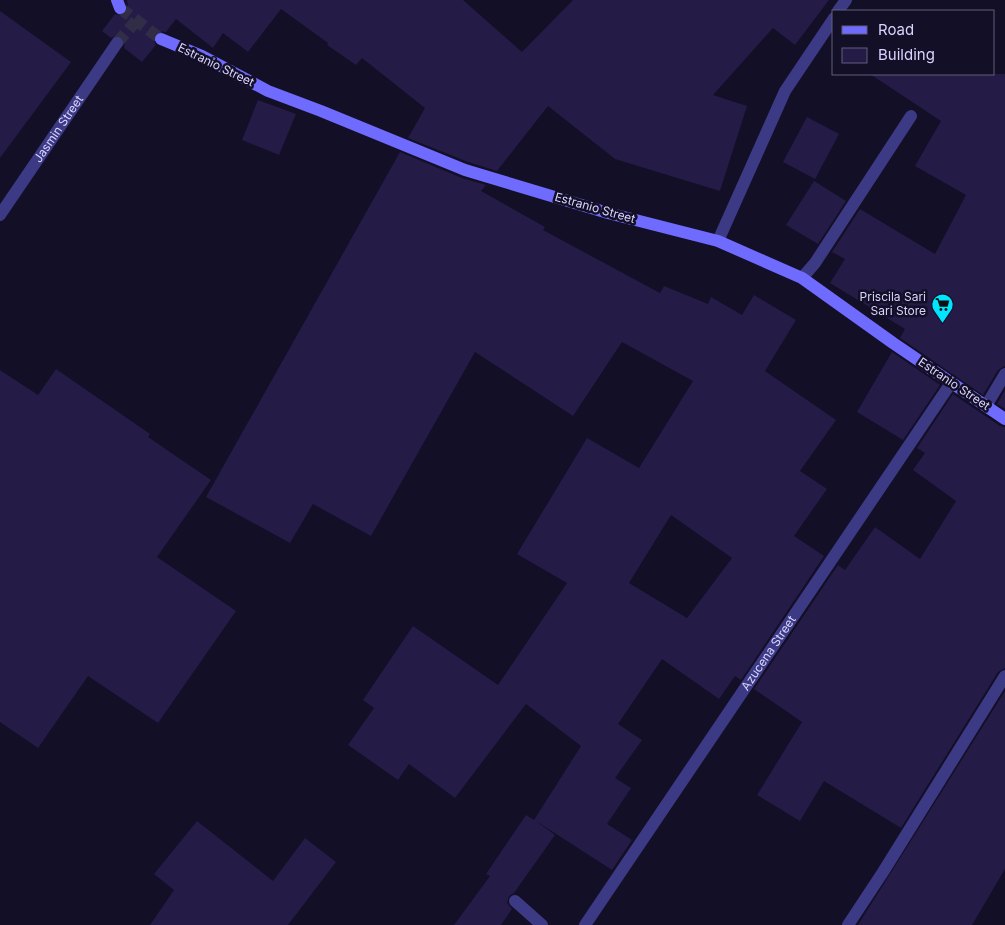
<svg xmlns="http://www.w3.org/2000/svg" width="1005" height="925" font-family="Inter,sans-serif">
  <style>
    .building { fill: #241b47; fill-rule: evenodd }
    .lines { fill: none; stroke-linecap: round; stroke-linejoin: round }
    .street-tunnel { stroke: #312d47; stroke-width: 12; stroke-dasharray: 12 6; stroke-linecap: butt }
    .secondary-tunnel { stroke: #312d47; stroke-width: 12; stroke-dasharray: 12 6; stroke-linecap: butt }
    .lane { stroke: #3d3a85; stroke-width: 12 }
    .street { stroke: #3d3a85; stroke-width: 12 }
    .secondary { stroke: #6f6bff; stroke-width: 12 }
    .labels { text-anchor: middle; stroke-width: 5; stroke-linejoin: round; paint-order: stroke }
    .street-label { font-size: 12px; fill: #d9d4ff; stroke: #130f26 }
    .poi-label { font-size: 12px; fill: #d9d4ff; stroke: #130f26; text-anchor: end }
  </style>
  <rect width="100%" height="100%" fill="#130f26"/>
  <g class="building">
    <path d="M127,0H463L522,52L573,0H829L795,45L773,28L713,95L747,106L720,191L615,159L548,106L497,171L468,162L408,138L425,108L362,58L356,65L327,45L328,43L281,9L248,52L223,33L213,48L176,19L166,32L160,31L156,33L153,40L156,45L142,62L124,48L125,43L122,37L117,35L111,38L102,31L115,14L122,16L127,13L128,9Z"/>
    <path d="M0,11L71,62L0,158Z"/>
    <path d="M870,74H1005V366L998,370L983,395L900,338L905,329L830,283L845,259L832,252L860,209L935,254L966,195L915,166L941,121Z"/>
    <path d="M258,100L296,114L279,155L242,140Z"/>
    <path d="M807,117L839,134L815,179L783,162Z"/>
    <path d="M400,152L462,178L486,185L481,191L545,227L543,230L660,293L664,286L708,304L711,297L742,315L754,295L796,320L765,371L836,420L800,471L827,489L794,536L824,556L741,680L735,676L719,699L662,659L618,724L642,740L615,778L631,788L607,824L632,840L612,870L536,821L555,835L514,893L509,896L507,903L512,909L501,925H454L490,876L486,874L526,815L534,820L581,746L526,704L455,798L409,764L398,780L348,745L374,708L363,700L413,626L498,685L567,583L517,554L587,438L639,468L693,381L622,342L573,416L475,352L371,536L313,504L290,543L206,497ZM671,515L732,558L687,618L629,583Z"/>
    <path d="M814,181L846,201L818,244L786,225Z"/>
    <path d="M892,352L940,385L903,440L857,412Z"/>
    <path d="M56,369L150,434L148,437L211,480L157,557L236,611L158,723L88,676L38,748L0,722V370L38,395Z"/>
    <path d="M1005,390V409L997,404Z"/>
    <path d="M953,394L1000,426L1005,427V668L998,672L901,828L824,781L800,821L757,795L802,722L754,689L838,565L845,570L875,527L920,559L956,501L913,470L925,453L917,448Z"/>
    <path d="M1005,691V869L972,925H858Z"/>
    <path d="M197,821L273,881L305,838L336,862L288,925H150L174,890L154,874Z"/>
  </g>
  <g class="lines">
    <path class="street-tunnel" d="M117,43L136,21"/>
    <path class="secondary-tunnel" d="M120,8L161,39"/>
    <g class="lane">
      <path d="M802,278L815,263L911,116"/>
      <path d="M515,901L542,925"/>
      <path d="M848,925L883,872L1005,676"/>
    </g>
    <g class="street">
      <path d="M838,11L846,0"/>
      <path id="s1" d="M0,215L117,43"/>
      <path d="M718,241L785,91L834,18"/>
      <path d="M986,406L1005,374"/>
      <path id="s2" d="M585,925L951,383"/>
    </g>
    <g class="secondary">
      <path d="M117,0L120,8"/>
      <path d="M161,39L202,56L268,91L321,111L465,170L608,213L718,241L802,278L893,343L1005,419"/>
    </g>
  </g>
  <defs>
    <symbol id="supermarket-pin" viewBox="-11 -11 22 30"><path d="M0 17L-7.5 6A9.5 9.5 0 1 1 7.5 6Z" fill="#00e5ff" stroke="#130f26"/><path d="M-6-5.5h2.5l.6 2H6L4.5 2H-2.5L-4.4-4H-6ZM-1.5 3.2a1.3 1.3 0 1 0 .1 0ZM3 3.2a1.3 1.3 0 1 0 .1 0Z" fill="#111"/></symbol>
  </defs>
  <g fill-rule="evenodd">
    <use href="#supermarket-pin" x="930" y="292" width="25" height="34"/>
  </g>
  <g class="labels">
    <g class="street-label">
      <text transform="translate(216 65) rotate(26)" y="4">Estranio Street</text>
      <text dy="4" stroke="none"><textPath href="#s1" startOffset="104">Jasmin Street</textPath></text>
      <text transform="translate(595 208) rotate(16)" y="4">Estranio Street</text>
      <text transform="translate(954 384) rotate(34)" y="4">Estranio Street</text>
      <text dy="4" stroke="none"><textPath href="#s2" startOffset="328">Azucena Street</textPath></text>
    </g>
    <g class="poi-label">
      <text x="926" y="301">Priscila Sari<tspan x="926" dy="14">Sari Store</tspan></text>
    </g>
  </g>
  <rect x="832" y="10" width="162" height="65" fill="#130f26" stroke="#625e7d"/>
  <rect x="842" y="26" width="25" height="8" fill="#6f6bff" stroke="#625e7d"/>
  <text x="878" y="35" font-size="15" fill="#d9d4ff">Road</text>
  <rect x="842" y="48" width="25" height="15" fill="#241b47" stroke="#625e7d"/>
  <text x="878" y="60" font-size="15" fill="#d9d4ff">Building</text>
</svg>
